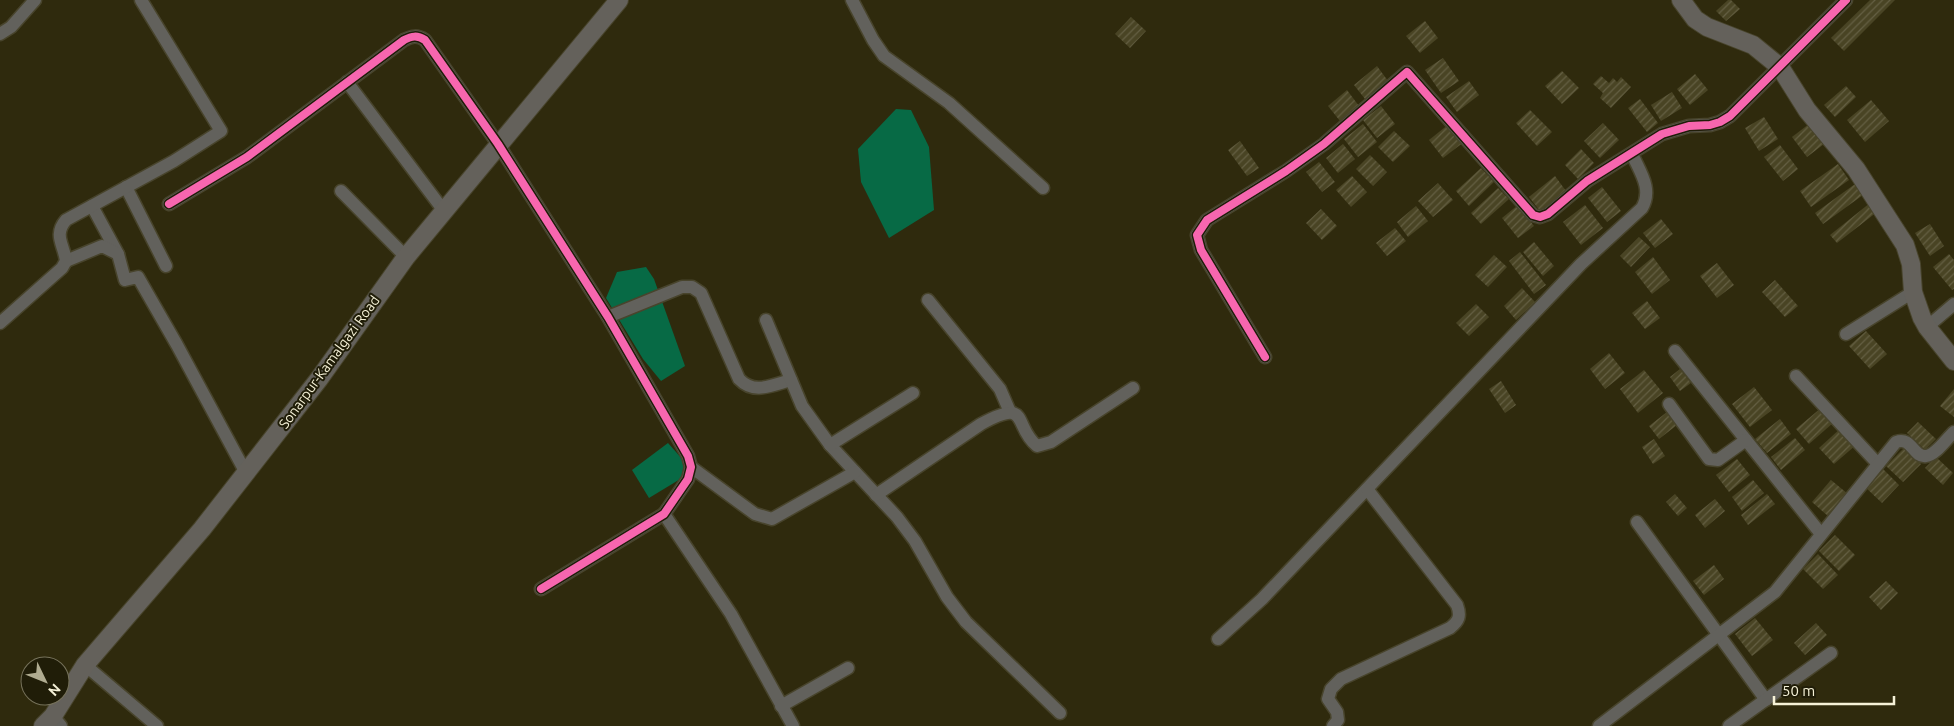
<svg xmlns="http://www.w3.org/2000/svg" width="1954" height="726" font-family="Ubuntu,sans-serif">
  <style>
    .water { fill: #076a45 }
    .building { fill: url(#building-hatch) }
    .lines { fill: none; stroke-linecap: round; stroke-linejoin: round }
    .street-casing { stroke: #48442c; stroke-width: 15 }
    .secondary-casing { stroke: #48442c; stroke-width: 20 }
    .street { stroke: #62615c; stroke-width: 12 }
    .secondary { stroke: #64615b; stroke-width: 18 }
    .cycleway-casing { stroke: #201d08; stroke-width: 11 }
    .cycleway { stroke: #f766af; stroke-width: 8 }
    .labels { text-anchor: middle; stroke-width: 4; stroke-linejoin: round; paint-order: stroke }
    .street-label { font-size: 14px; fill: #f6f2d8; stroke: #201d08 }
  </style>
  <defs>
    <pattern id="building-hatch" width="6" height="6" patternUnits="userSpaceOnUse" patternTransform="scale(1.25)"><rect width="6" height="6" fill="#494424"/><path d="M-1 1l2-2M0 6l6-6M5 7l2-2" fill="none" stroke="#645f43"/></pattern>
  </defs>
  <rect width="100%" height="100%" fill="#2f2a0d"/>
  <g class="water">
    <path d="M896,109L911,110L929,147L934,210L889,238L861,182L858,149Z"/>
    <path d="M646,267L654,279L685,366L661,381L643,359L606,298L617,272Z"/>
    <path d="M668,443L684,461L682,478L649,498L632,470Z"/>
  </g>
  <g class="building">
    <path d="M1728,0H1731L1740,9L1726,21L1716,11Z"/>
    <path d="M1870,0H1895L1844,51L1831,38Z"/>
    <path d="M1131,17L1146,31L1130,48L1115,34Z"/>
    <path d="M1425,21L1438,38L1420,53L1406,36Z"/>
    <path d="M1443,58L1459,81L1441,93L1425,70Z"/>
    <path d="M1377,66L1388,81L1365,99L1354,85Z"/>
    <path d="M1562,71L1579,88L1562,104L1545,86Z"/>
    <path d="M1695,74L1708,90L1690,105L1677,89Z"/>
    <path d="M1601,76L1609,83L1613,78L1617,82L1621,77L1631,87L1611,108L1600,98L1603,93L1593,84Z"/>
    <path d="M1469,81L1479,95L1457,112L1446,97Z"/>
    <path d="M1846,86L1856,97L1835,117L1824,105Z"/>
    <path d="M1347,90L1359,106L1340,121L1328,106Z"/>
    <path d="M1672,92L1682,108L1661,121L1651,105Z"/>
    <path d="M1640,99L1658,123L1647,132L1628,108Z"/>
    <path d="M1871,100L1889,121L1865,142L1847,120Z"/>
    <path d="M1381,106L1395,124L1377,138L1363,120Z"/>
    <path d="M1530,110L1552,132L1537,146L1516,123Z"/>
    <path d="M1764,117L1778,139L1759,151L1745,128Z"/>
    <path d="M1603,123L1619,140L1600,158L1584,141Z"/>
    <path d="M1363,124L1377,142L1358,157L1344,139Z"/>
    <path d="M1449,124L1464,142L1443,158L1429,140Z"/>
    <path d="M1809,124L1824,144L1807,157L1792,137Z"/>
    <path d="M1394,131L1410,146L1393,162L1378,147Z"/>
    <path d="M1240,141L1259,168L1247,176L1228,150Z"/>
    <path d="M1343,144L1355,159L1338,173L1326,158Z"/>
    <path d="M1780,145L1798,169L1783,181L1764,157Z"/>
    <path d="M1581,149L1594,163L1578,179L1565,165Z"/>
    <path d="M1370,155L1387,172L1373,186L1356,169Z"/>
    <path d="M1319,162L1335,182L1322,192L1306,172Z"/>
    <path d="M1838,164L1849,180L1811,207L1800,191Z"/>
    <path d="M1481,168L1494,182L1469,206L1456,191Z"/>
    <path d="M1352,176L1367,192L1351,207L1336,190Z"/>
    <path d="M1555,176L1566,191L1540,211L1529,197Z"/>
    <path d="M1438,183L1453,200L1433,217L1418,201Z"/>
    <path d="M1855,184L1863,195L1823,224L1815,213Z"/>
    <path d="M1602,187L1621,211L1607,222L1588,198Z"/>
    <path d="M1498,188L1509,199L1481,224L1471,213Z"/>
    <path d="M1870,203L1877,212L1837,243L1830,235Z"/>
    <path d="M1518,205L1534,226L1518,238L1502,218Z"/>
    <path d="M1585,205L1603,228L1581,245L1563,222Z"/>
    <path d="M1416,206L1428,221L1408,237L1397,222Z"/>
    <path d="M1321,209L1337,226L1322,240L1306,223Z"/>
    <path d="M1661,219L1673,234L1655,248L1643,233Z"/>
    <path d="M1930,224L1944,246L1930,256L1915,233Z"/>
    <path d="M1395,228L1406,241L1387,256L1376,243Z"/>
    <path d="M1639,237L1650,247L1631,267L1620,256Z"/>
    <path d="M1534,242L1554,266L1543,276L1523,252Z"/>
    <path d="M1520,252L1546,285L1534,294L1509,261Z"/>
    <path d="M1949,254L1954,260V289L1952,290L1933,267Z"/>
    <path d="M1494,255L1507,267L1488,287L1475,275Z"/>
    <path d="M1653,257L1670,280L1652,294L1635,272Z"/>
    <path d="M1717,263L1734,285L1717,298L1700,276Z"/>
    <path d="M1775,280L1798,306L1785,317L1762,292Z"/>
    <path d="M1522,288L1535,302L1516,320L1504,306Z"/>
    <path d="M1647,301L1660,318L1645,329L1632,313Z"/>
    <path d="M1476,304L1489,317L1469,336L1456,323Z"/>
    <path d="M1866,331L1887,354L1870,369L1849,346Z"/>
    <path d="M1609,353L1625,373L1605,389L1590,369Z"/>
    <path d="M1680,369L1691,383L1680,391L1670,377Z"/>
    <path d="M1644,370L1663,393L1638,413L1620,389Z"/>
    <path d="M1501,381L1516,405L1505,413L1489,389Z"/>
    <path d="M1754,387L1772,410L1750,427L1732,404Z"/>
    <path d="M1954,389V417L1940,406Z"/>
    <path d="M1821,408L1833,423L1809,444L1796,429Z"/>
    <path d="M1667,412L1677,425L1659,439L1649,426Z"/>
    <path d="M1780,419L1791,434L1767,453L1755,439Z"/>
    <path d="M1918,422L1936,439L1925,450L1907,433Z"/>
    <path d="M1841,428L1856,445L1834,464L1819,448Z"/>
    <path d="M1795,438L1805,450L1781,470L1771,457Z"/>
    <path d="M1654,439L1665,456L1653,464L1642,447Z"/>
    <path d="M1904,448L1921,464L1903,482L1886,466Z"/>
    <path d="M1936,457L1953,473L1943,485L1925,468Z"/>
    <path d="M1737,459L1750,475L1729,492L1716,475Z"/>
    <path d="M1882,468L1899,485L1882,503L1864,486Z"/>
    <path d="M1753,480L1764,493L1742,511L1732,497Z"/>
    <path d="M1831,480L1848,494L1829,517L1812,502Z"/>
    <path d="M1675,494L1687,508L1678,516L1666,502Z"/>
    <path d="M1767,494L1775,504L1748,525L1741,515Z"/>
    <path d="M1715,499L1725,511L1705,528L1695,515Z"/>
    <path d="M1835,535L1855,555L1839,571L1819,551Z"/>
    <path d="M1818,554L1838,575L1823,589L1803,569Z"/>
    <path d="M1714,565L1724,579L1704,595L1693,581Z"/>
    <path d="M1886,581L1898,593L1881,610L1869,597Z"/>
    <path d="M1755,618L1773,640L1752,656L1735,634Z"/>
    <path d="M1816,623L1827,635L1805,655L1794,643Z"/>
  </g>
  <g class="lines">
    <defs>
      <g id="street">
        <path d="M852,0L873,40L884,56L949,103L1043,188"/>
        <path d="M0,34L11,27L35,0"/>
        <path d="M347,82L444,211"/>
        <path d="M126,187L166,266"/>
        <path d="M341,191L406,257"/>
        <path d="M169,204L247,157L404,40C412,36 417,35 425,40L498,144L608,317L688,456L691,467L688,479L664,514L541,589"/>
        <path d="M92,206L118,254"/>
        <path d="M66,261L102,246L118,254L125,280L138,277L177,345L246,473"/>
        <path d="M928,300L1000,389L1010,412"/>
        <path d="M608,317L682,287H692L701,293L739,379C754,395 772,385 791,380"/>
        <path d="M766,320L802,406L830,445L897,517L915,541L947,597L966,622L1060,713"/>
        <path d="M0,323L62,268L66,261C64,245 53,235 66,220L174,161L221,131L141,0"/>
        <path d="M1927,327L1954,304"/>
        <path d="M1846,334L1913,292"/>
        <path d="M1675,351L1821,534"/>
        <path d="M1265,357L1201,250L1197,235L1207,220L1286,171L1324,144L1407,72L1533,215L1540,217L1548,214L1587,181L1662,134L1689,126L1710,125L1720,122L1730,116L1846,0"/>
        <path d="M1796,376L1878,464"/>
        <path d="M1669,404L1709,459L1718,460L1746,440"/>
        <path d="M830,445L913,393"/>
        <path d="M691,467L755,514L772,519L855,472"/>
        <path d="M876,495L981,424C1031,397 1012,425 1037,446L1051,442L1133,388"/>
        <path d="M664,514L731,614L793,726"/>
        <path d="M1637,522L1766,700"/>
        <path d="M1218,639L1262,599L1581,264L1642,208C1653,189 1640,172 1632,154"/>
        <path d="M85,665L157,726"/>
        <path d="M781,706L848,668"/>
        <path d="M53,716L61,726"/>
        <path d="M1333,726L1338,720L1337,712L1328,699L1331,689L1341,679L1450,628C1459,621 1461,616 1457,605L1367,489"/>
        <path d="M1599,726L1775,592L1896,442C1912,436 1913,458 1926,456C1936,455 1947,438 1954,432"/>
        <path d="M1729,726L1831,653"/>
      </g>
      <g id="secondary">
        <path d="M1681,0L1695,19L1707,27L1753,45L1780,67L1807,110L1856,169L1905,245L1911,264L1913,292L1922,318L1927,327L1954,361"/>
        <path d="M43,726L53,716L85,665L202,529L319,379L406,257L619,0"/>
      </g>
    </defs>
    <use href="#street" class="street-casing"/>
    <use href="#secondary" class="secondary-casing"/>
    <use href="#street" class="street"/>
    <use href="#secondary" class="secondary"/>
    <defs>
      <g id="cycleway">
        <path d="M169,204L247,157L404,40C412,36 417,35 425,40L498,144L608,317L688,456L691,467L688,479L664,514L541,589"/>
        <path d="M1265,357L1201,250L1197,235L1207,220L1286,171L1324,144L1407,72L1533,215L1540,217L1548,214L1587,181L1662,134L1689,126L1710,125L1720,122L1730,116L1846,0"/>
      </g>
    </defs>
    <use href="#cycleway" class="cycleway-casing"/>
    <use href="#cycleway" class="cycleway"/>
  </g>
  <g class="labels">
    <g class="street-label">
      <text transform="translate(329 362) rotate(-54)" y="5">Sonarpur-Kamalgazi Road</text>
    </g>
  </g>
  <g transform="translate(45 681) rotate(133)"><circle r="24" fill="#201d08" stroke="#76725b"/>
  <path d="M0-4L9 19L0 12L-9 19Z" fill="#b0ac91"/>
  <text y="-8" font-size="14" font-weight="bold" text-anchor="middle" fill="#f6f2d8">N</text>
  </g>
  <path d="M1774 696v8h120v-8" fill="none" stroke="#f6f2d8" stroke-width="2.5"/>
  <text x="1782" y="696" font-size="15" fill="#f6f2d8" stroke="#201d08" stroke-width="4" paint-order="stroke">50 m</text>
</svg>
